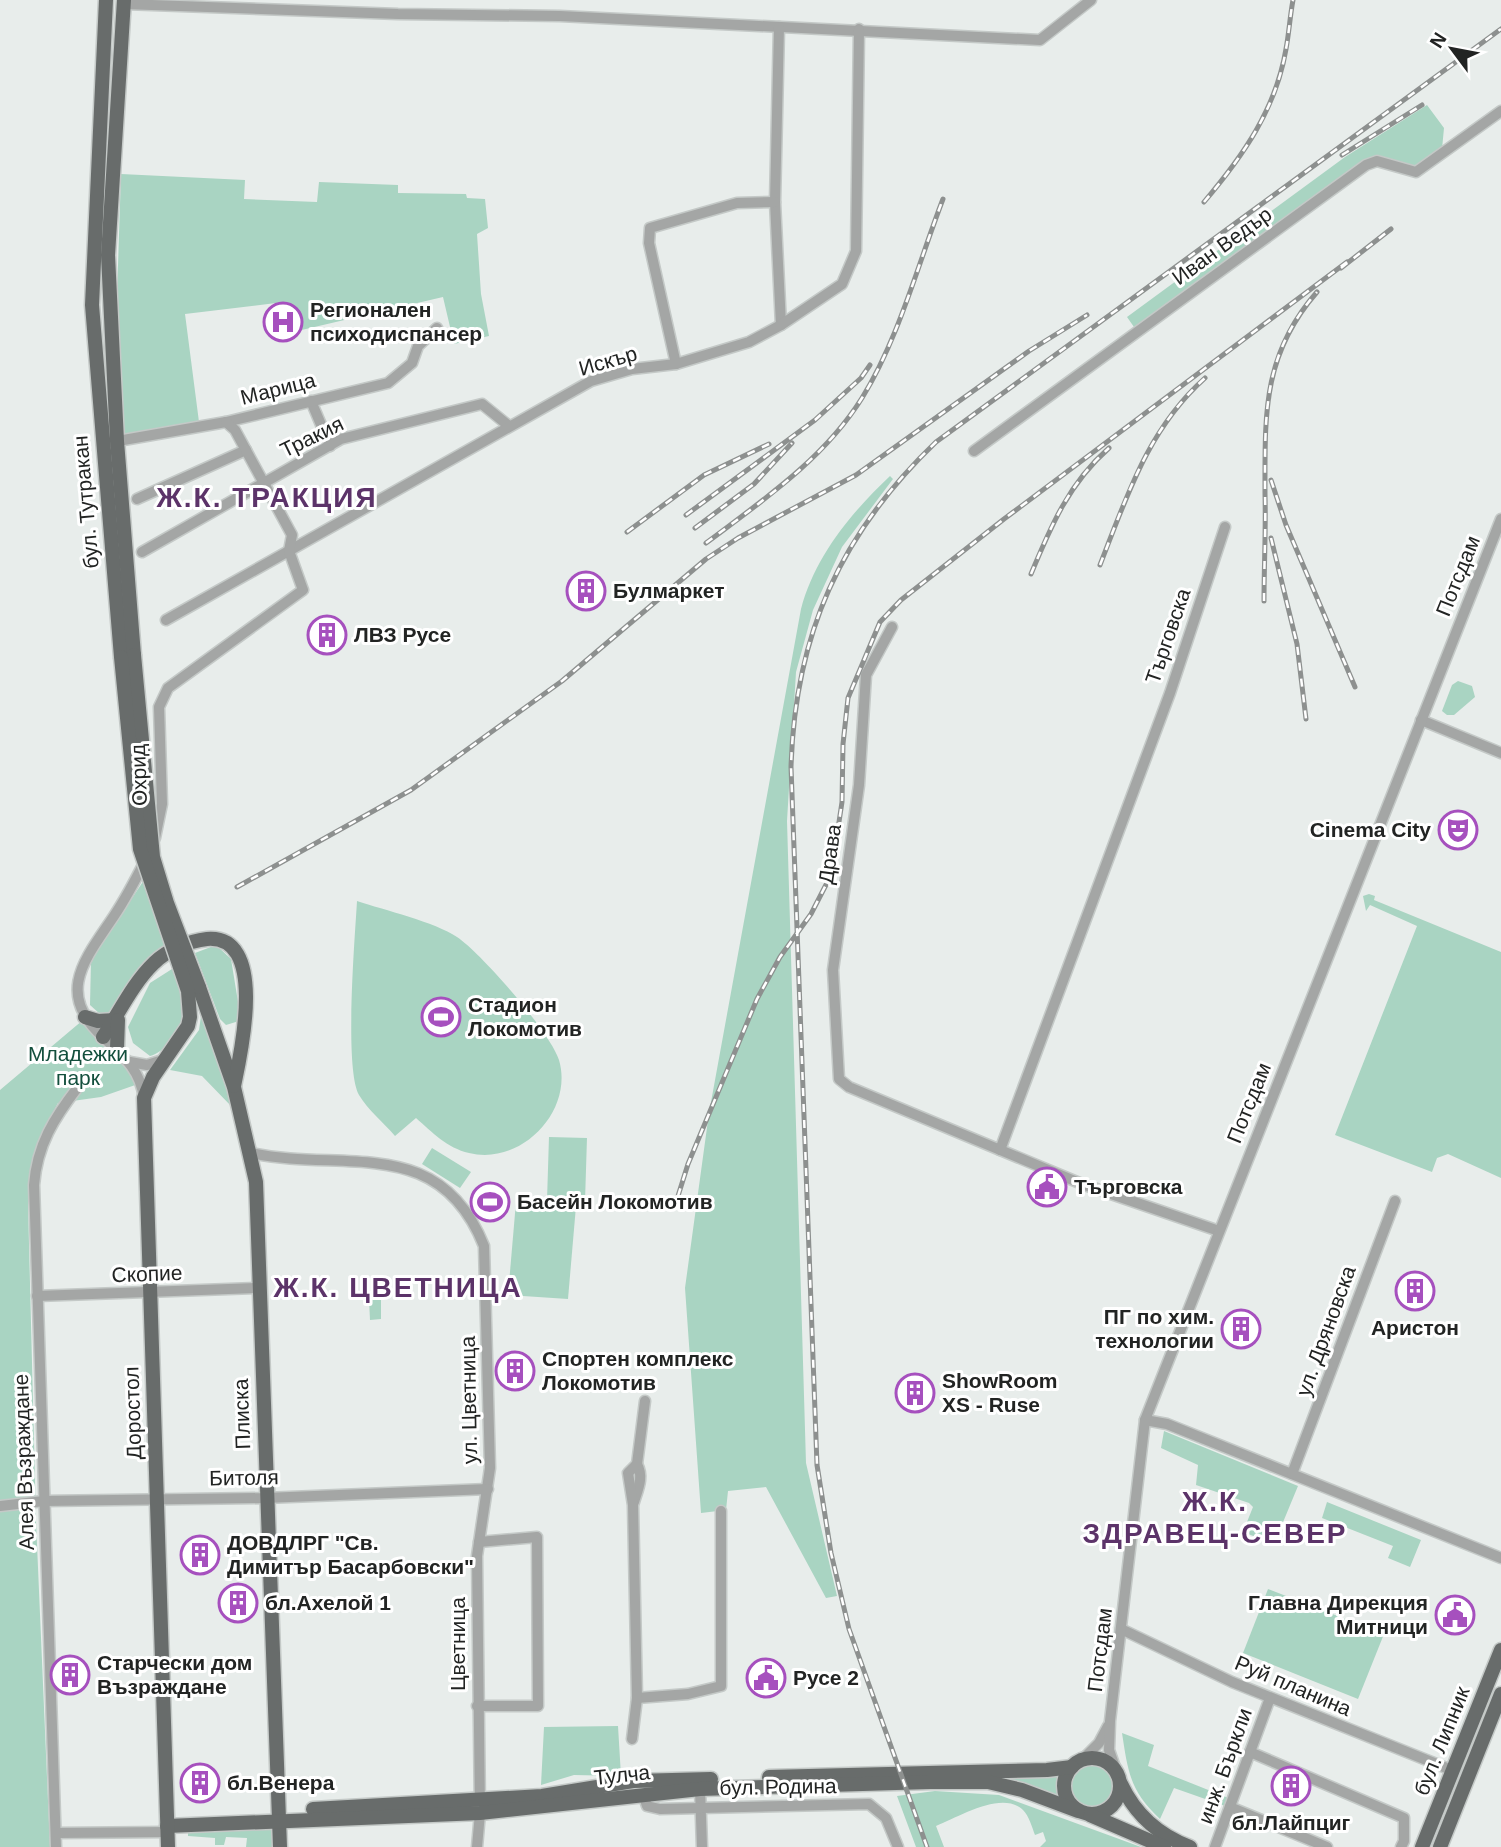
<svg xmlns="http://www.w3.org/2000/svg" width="1501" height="1847" font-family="Helvetica,sans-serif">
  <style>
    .green { fill: #a9d4c2 }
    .water { fill: #7fc8ad }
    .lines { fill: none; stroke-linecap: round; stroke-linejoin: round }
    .minor-casing { stroke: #c4c9c7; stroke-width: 13 }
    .major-casing { stroke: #c4c9c7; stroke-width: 17 }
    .minor { stroke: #a4a6a5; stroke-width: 10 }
    .major { stroke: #686c6b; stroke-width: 14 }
    .rail-casing { stroke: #8d908f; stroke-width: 5 }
    .rail { stroke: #fff; stroke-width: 2.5; stroke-dasharray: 8; stroke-linecap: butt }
    .major-bridge-casing { stroke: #c4c9c7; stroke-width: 17; stroke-linecap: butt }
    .major-bridge { stroke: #686c6b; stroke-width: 14 }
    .labels { text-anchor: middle; stroke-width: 6; stroke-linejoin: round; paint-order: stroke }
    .street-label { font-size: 21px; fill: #222423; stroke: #fff }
    .poi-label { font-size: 21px; font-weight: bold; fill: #222423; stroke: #fff; text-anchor: start }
    .park-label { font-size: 21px; fill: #134f3d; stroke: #fff }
    .district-label { font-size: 28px; font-weight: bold; letter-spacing: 2px; fill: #5c3369; stroke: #fff }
  </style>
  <rect width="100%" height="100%" fill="#e8edeb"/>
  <g class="green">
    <path d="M1427,105L1444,128L1442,149L1420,166L1363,161L1134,327L1127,317L1345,157Z"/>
    <path d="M121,174L245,180L244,199L317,202L319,182L398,185V193L466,194L467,198L485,199L488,228L477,234L481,294L489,336L454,344L443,297L293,332L284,302L185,314L199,422L124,435L117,296Z"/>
    <path d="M890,476L893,479L842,547L813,610L796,672L787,821L806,1463L837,1596L826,1598L766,1487L728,1491L726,1510L701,1513L685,1288L709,1113L801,609C815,556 851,513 890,476Z"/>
    <path d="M1458,681L1472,686L1475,697L1454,715H1447L1442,711L1452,685Z"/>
    <path d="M146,877L168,947L109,1014H100L90,1005L91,960Z"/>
    <path d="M1369,894L1375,896L1374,900L1501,952V1178L1448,1154L1437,1158L1432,1172L1335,1135L1417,926L1370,905L1366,911L1363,896Z"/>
    <path d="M357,901C384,910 435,922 457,937C481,953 550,1032 559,1060C574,1111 521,1166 469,1153C447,1148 432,1132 416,1118L395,1136C384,1123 368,1110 359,1095C344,1068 355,937 357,901Z"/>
    <path d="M216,945L231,959L240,1014L239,1021L226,1025L220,1019L195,953Z"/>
    <path d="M172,969C178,981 184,993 184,1007C185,1024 167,1052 150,1056L133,1043L128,1027L150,983Z"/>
    <path d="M202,1009L227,1073L232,1107L202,1076L170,1070L199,1030Z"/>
    <path d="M83,1020L141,1083L101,1097L58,1103L38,1141L28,1204L36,1521L50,1847H0V1090Z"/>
    <path d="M549,1137L587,1138L585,1201L547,1200Z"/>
    <path d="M432,1148L471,1172L460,1188L422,1164Z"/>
    <path d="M516,1202L576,1206L568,1299L508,1295Z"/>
    <path d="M369,1299H381V1319L370,1320Z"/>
    <path d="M1164,1431L1298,1486L1274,1544L1243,1532L1253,1507L1249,1503L1196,1485L1198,1465L1161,1448Z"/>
    <path d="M1327,1502L1421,1540L1410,1567L1388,1558L1393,1546L1322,1518Z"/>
    <path d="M1268,1589L1384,1634L1358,1699L1243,1653Z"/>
    <path d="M618,1726L621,1776L574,1775L541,1785L544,1727Z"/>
    <path d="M1122,1733L1154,1745L1148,1766L1231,1799L1228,1807L1174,1788L1160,1819C1130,1791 1128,1772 1122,1733Z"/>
    <circle cx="1092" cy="1786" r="22"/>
    <path d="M1061,1773L1060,1797L1026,1784L990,1778Z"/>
    <path d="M935,1791L999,1795L1141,1847H1040L1046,1841L1043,1832L1035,1835C1032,1827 1029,1816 1023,1810C1002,1790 959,1817 936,1826L944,1847H916L897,1796Z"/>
    <path d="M272,1826L273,1847H246L247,1838L226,1837L224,1845H215V1838L188,1836V1828Z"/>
  </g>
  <path class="water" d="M491,1187L503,1211L491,1219L478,1193Z"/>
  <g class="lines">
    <defs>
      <g id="minor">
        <path d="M124,4L398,14L560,16L1040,40L1091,0"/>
        <path d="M779,27L775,202L781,325"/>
        <path d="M676,364L649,243L650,228L737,203L775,202"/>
        <path d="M311,401L330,446"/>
        <path d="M112,442L226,422L388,383L412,363L418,346L437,328"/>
        <path d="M974,451L1366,165L1377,161L1416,172L1501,111"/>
        <path d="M137,499L246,450"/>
        <path d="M142,552L341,439L482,404L509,426"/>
        <path d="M166,620L591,381L632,369L676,364L749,342L781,325L842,284L856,251L859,29"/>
        <path d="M892,627L866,675L859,785L833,970L839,1079L849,1087L1082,1184L1219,1231"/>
        <path d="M1421,720L1501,753"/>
        <path d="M155,838L162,804L159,707L168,688L303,590L289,551L292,535L235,430L226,422"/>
        <path d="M130,1062L147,1065L166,1059"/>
        <path d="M144,1098C140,1069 123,1056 103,1037C54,993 86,958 114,916C126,898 136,879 146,859"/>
        <path d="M1000,1150L1170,693L1225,527"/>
        <path d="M251,1153C344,1173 439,1133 484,1246L490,1468L477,1556L480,1813L477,1847"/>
        <path d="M37,1296L259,1288"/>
        <path d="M1145,1420L1167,1424L1501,1558"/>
        <path d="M1292,1474L1395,1201"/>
        <path d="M634,1502C638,1489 644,1477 637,1464"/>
        <path d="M0,1506L44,1501L265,1498L488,1489"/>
        <path d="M1121,1629L1232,1682L1454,1771"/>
        <path d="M637,1698L688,1694L721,1686V1511"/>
        <path d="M477,1706H538L537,1537L479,1542"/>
        <path d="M632,1739L637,1698L633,1505L628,1473L637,1464L645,1401"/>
        <path d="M1250,1752L1404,1818V1841L1401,1847"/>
        <path d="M1082,1760L1099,1743L1108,1726"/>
        <path d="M1117,1773L1109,1750L1110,1721L1145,1420L1501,519"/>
        <path d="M700,1789L702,1847"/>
        <path d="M643,1794L647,1806L660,1809L869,1804L886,1818L898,1847"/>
        <path d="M1230,1807L1327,1847"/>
        <path d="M56,1833L167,1832"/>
        <path d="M56,1847L34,1185C37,1145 54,1118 78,1087"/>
        <path d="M1215,1847L1270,1698"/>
      </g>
      <g id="major">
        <path d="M106,0L92,305L121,657"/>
        <path d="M124,0L108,255L117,441L134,655"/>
        <path d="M199,987L234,1087L256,1182L280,1847"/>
        <path d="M85,1017L98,1021L115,1020"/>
        <path d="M103,1037C119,1013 133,983 154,963C167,950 189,941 207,939C268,934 241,1053 234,1086"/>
        <path d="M117,1049L118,1020"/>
        <circle cx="1092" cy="1786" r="28"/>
        <path d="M769,1777L1047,1770L1072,1767"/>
        <path d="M1121,1784C1135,1814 1158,1835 1190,1847"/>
        <path d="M313,1809L542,1796L633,1781L711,1779"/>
        <path d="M1090,1815L1164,1847"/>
        <path d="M167,1826L480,1813L700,1789L930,1782H988L1022,1790L1078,1811"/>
        <path d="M168,1847L144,1098L153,1077L188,1026L190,1017L188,991"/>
        <path d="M1422,1847L1501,1650"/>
        <path d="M1440,1847L1501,1694"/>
      </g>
    </defs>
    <use href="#minor" class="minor-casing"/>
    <use href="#major" class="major-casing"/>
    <use href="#minor" class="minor"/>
    <use href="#major" class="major"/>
    <defs>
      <g id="rail">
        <path d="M1342,155L1422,105"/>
        <path d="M1204,202C1243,156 1276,109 1286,49C1289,33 1290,16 1293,0"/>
        <path d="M1341,268L1391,229"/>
        <path d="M1271,480L1286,525L1355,687"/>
        <path d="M686,515L815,420L861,378L870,365"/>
        <path d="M695,528L754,484L792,443"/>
        <path d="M627,532L704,475L769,444"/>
        <path d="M1271,538L1297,644L1306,719"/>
        <path d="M706,543C762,501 824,459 862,398C899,338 918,264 943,199"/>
        <path d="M1100,565C1127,496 1148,429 1205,378"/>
        <path d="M1031,574C1051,526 1069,483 1109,448"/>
        <path d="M1264,601C1264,565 1266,529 1265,494C1265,415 1262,355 1317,292"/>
        <path d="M237,887L411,790L562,681L706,559L738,538L856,475L1029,351L1087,315"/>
        <path d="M678,1196L688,1164L757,999L780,957L811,914L831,875L842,802L843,744L848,698L880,622L901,600L1004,519L1347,262"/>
        <path d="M927,1847L849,1629L831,1553L817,1465L791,767C795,635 840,534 936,442L1501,29"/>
      </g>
    </defs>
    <use href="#rail" class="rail-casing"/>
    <use href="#rail" class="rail"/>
    <defs>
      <g id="major-bridge">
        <path d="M134,655L153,857L167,903L199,987"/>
        <path d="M121,657L140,849L188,991"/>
      </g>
    </defs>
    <use href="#major-bridge" class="major-bridge-casing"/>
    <use href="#major-bridge" class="major-bridge"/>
  </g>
  <defs>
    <symbol id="hospital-ring" viewBox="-11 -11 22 22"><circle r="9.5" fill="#fff" stroke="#a650be" stroke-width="1.5"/><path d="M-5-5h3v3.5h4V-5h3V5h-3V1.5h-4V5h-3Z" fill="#a650be"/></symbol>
    <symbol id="building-ring" viewBox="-11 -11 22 22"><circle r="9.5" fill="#fff" stroke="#a650be" stroke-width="1.5"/><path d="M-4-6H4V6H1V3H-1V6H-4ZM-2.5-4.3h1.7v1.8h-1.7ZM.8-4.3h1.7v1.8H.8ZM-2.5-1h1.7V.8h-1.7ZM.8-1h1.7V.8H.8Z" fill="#a650be"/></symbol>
    <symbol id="theatre-ring" viewBox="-11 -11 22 22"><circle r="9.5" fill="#fff" stroke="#a650be" stroke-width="1.5"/><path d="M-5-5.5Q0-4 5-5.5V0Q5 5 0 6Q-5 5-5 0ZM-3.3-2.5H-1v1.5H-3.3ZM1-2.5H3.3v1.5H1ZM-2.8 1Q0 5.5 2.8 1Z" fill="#a650be"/></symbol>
    <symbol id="stadium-ring" viewBox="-11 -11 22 22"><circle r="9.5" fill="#fff" stroke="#a650be" stroke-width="1.5"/><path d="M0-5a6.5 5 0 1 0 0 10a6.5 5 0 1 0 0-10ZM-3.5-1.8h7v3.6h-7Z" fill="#a650be"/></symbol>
    <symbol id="civic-ring" viewBox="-11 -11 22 22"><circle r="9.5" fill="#fff" stroke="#a650be" stroke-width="1.5"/><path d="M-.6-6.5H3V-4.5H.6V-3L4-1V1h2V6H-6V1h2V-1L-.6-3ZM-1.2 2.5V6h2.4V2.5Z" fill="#a650be"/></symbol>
  </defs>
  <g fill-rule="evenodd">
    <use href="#hospital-ring" x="261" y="300" width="44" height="44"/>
    <use href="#building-ring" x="564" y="569" width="44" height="44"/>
    <use href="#building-ring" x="305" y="613" width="44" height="44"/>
    <use href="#theatre-ring" x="1436" y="808" width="44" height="44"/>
    <use href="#stadium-ring" x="419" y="995" width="44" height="44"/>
    <use href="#civic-ring" x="1025" y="1165" width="44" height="44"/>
    <use href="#stadium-ring" x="468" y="1180" width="44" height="44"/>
    <use href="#building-ring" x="1393" y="1269" width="44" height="44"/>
    <use href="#building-ring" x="1219" y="1307" width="44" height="44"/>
    <use href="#building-ring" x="493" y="1349" width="44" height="44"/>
    <use href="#building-ring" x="893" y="1371" width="44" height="44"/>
    <use href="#building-ring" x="178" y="1533" width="44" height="44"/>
    <use href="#building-ring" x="216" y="1581" width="44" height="44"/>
    <use href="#civic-ring" x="1433" y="1593" width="44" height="44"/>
    <use href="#building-ring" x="48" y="1653" width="44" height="44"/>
    <use href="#civic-ring" x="744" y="1656" width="44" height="44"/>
    <use href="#building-ring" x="178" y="1761" width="44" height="44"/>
    <use href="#building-ring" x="1269" y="1764" width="44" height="44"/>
  </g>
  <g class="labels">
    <g class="street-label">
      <text transform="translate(1222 246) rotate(-36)" y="7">Иван Ведър</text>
      <text transform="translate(608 361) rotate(-16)" y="7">Искър</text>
      <text transform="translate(278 389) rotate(-14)" y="7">Марица</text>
      <text transform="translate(312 437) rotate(-26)" y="7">Тракия</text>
      <text transform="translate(86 502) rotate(-95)" y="7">бул. Тутракан</text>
      <text transform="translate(1458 576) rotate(-68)" y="7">Потсдам</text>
      <text transform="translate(1168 636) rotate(-71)" y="7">Търговска</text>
      <text transform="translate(139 775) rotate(-92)" y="7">Охрид</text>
      <text transform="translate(830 854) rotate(-82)" y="7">Драва</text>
      <text transform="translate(1249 1103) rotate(-68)" y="7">Потсдам</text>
      <text transform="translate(147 1274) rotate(-2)" y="7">Скопие</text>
      <text transform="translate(1326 1331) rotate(-70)" y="7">ул. Дряновска</text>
      <text transform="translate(469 1400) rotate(-91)" y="7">ул. Цветница</text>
      <text transform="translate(133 1413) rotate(-92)" y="7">Доростол</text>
      <text transform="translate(242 1414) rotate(-92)" y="7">Плиска</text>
      <text transform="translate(24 1462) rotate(-92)" y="7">Алея Възраждане</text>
      <text transform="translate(244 1478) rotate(-1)" y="7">Битоля</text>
      <text transform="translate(458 1644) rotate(-90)" y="7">Цветница</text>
      <text transform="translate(1100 1650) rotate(-83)" y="7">Потсдам</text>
      <text transform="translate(1293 1686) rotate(23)" y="7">Руй планина</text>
      <text transform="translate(1442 1741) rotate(-68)" y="7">бул. Липник</text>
      <text transform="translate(1225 1766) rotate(-70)" y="7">инж. Бъркли</text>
      <text transform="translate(622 1775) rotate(-6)" y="7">Тулча</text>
      <text transform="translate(778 1787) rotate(-1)" y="7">бул. Родина</text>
    </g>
    <g class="poi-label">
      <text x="310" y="317">Регионален<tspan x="310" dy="24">психодиспансер</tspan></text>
      <text x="613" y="598">Булмаркет</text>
      <text x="354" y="642">ЛВЗ Русе</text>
      <text x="1431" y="837" text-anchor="end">Cinema City</text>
      <text x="468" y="1012">Стадион<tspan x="468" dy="24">Локомотив</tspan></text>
      <text x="1074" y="1194">Търговска</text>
      <text x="517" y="1209">Басейн Локомотив</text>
      <text x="1214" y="1324" text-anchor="end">ПГ по хим.<tspan x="1214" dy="24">технологии</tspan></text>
      <text x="1415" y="1335" text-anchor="middle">Аристон</text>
      <text x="542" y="1366">Спортен комплекс<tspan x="542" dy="24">Локомотив</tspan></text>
      <text x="942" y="1388">ShowRoom<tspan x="942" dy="24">XS - Ruse</tspan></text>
      <text x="227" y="1550">ДОВДЛРГ "Св.<tspan x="227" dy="24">Димитър Басарбовски"</tspan></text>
      <text x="265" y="1610">бл.Ахелой 1</text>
      <text x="1428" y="1610" text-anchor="end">Главна Дирекция<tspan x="1428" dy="24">Митници</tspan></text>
      <text x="97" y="1670">Старчески дом<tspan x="97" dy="24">Възраждане</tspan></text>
      <text x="793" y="1685">Русе 2</text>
      <text x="227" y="1790">бл.Венера</text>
      <text x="1291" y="1830" text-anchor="middle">бл.Лайпциг</text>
    </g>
    <g class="park-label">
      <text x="78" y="1061">Младежки<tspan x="78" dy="24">парк</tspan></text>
    </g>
    <g class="district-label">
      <text x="267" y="507">Ж.К. ТРАКЦИЯ</text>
      <text x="398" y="1297">Ж.К. ЦВЕТНИЦА</text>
      <text x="1215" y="1511">Ж.К.<tspan x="1215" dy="32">ЗДРАВЕЦ-СЕВЕР</tspan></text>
    </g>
  </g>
  <g transform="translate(1452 49) rotate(302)" stroke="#ffffff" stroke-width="5" paint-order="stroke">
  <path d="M0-5L12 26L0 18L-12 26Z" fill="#222423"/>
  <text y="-10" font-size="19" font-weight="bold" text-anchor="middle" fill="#222423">N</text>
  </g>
</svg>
